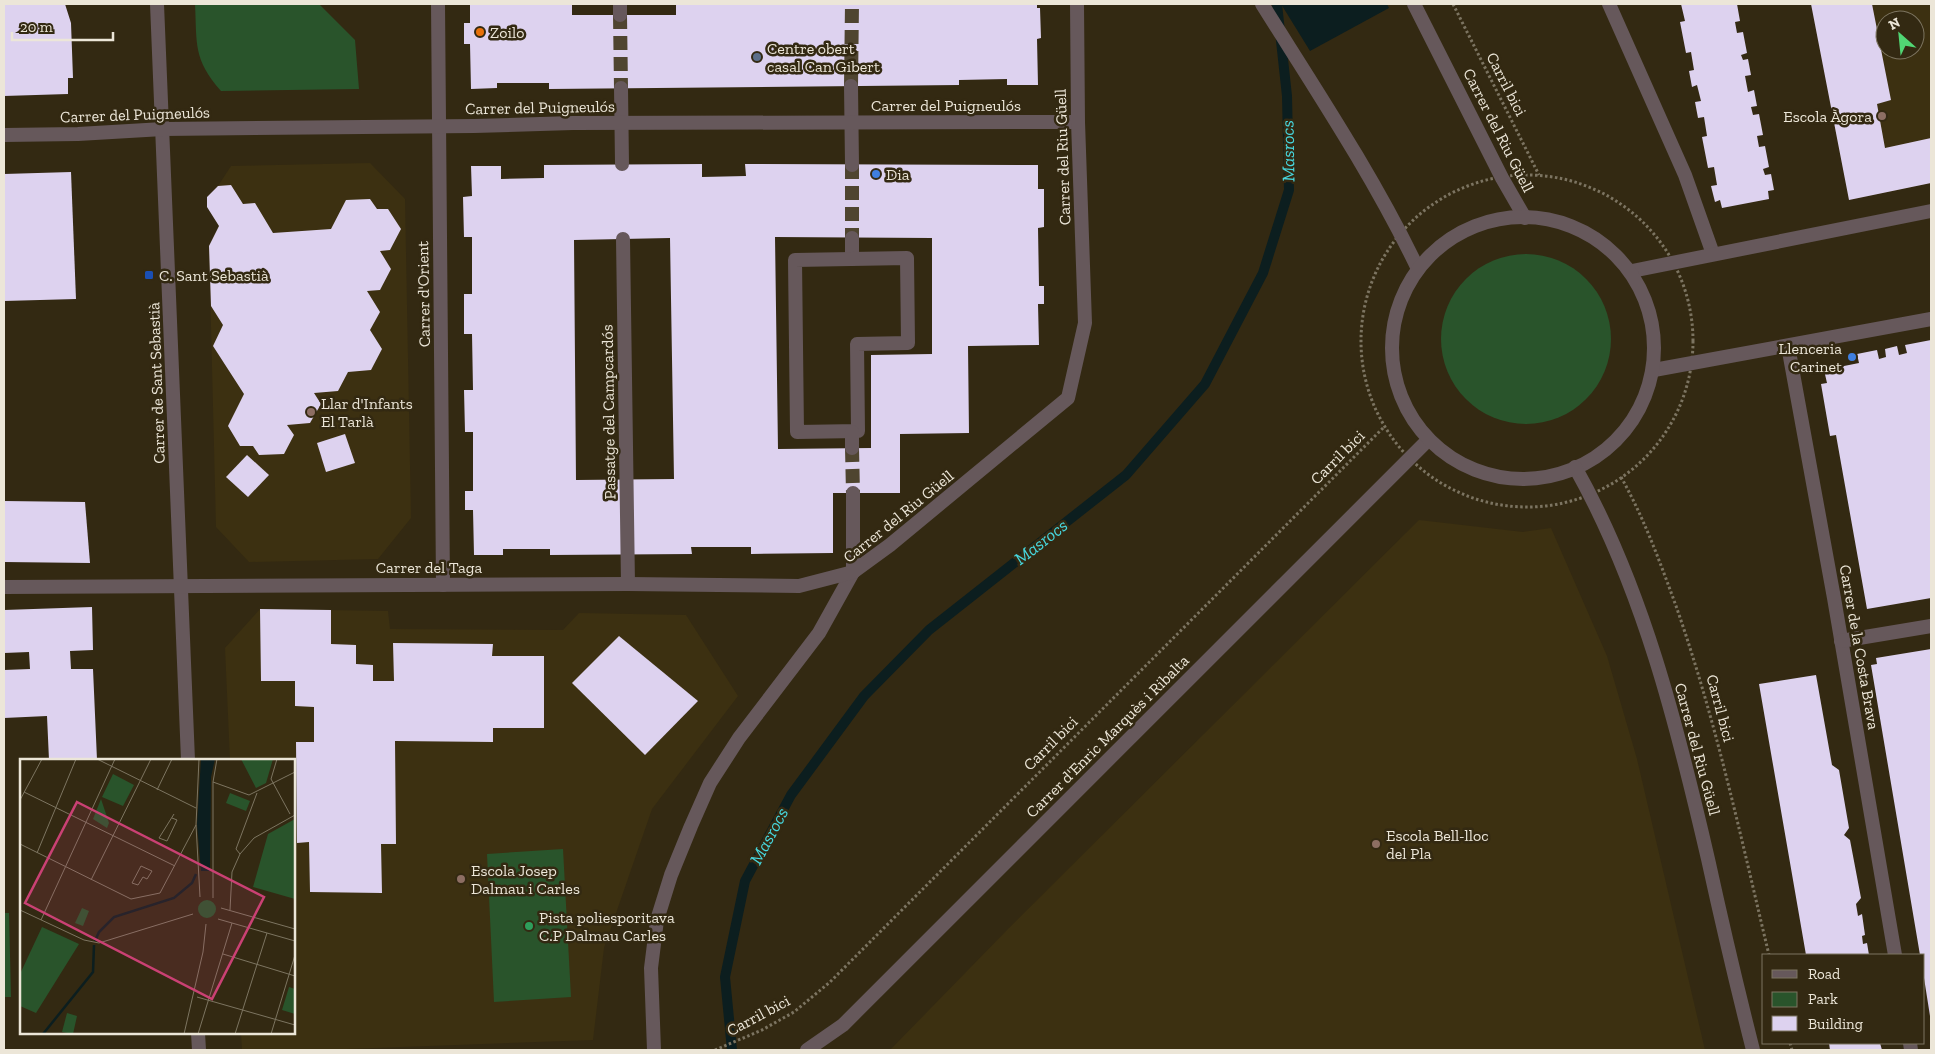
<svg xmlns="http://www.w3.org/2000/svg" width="1935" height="1054" font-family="'Zilla Slab',serif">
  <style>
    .built { fill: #3c3011; fill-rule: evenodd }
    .green { fill: #29542b }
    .water { fill: #0c1e1f }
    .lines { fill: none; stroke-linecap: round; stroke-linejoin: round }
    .stream { stroke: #0c1e1f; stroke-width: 10 }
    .building { fill: #ddd2ef; fill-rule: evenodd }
    .minor-tunnel { stroke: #4f4530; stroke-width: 14; stroke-dasharray: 14 7; stroke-linecap: butt }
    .path { stroke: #7c7461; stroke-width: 3; stroke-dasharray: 2.5 2.5; stroke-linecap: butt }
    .service { stroke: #66585b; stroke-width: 14 }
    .pedestrian { stroke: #66585b; stroke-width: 14 }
    .minor { stroke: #66585b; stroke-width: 14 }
    .tertiary { stroke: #66585b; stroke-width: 14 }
    .food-dot { fill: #e8710a; stroke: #332912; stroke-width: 2 }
    .service-dot { fill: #5c6f8a; stroke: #332912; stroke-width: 2 }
    .education-dot { fill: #8d6e63; stroke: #332912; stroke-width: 2 }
    .shop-dot { fill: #3f7fe0; stroke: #332912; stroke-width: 2 }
    .transit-dot { fill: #1a4fb4; stroke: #332912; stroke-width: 2 }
    .leisure-dot { fill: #2e9e5b; stroke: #332912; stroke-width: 2 }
    .labels { text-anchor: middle; stroke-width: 5; stroke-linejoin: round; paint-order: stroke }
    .poi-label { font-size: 16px; fill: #ece6d8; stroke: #332912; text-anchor: start }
    .street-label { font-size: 16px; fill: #ece6d8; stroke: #332912 }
    .water-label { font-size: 18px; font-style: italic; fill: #47d7de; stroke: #332912 }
    .inset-river { fill: none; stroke: #0c1e1f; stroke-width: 2.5 }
    .inset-road { fill: none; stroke: #7d7561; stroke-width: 1 }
    .view { fill: #ca4174; fill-opacity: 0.15; stroke: #ca4174; stroke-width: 2.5 }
    .inset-edge { fill: none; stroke: #ece6d8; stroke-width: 2.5 }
  </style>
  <rect width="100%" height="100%" fill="#332912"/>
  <g class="built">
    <path d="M1811,4H1931V183L1849,200ZM1885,20H1915V50H1885Z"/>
    <path d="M370,163L405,199L411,518L378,559L249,562L216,527L209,246L219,226L207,207V197L218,186L231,166Z"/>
    <path d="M1419,520L1523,532L1551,528L1607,656L1637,759L1705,1050H890L1009,928Z"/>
    <path d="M260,609L388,611L390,629L563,630L579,613L686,615L738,696L652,809L604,948L593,1040L320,1050H242L241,1033H294V760H230L225,648Z"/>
  </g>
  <g class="green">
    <path d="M195,4H319L355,40L359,89L221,91C193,59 197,44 195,4Z"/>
    <circle cx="1526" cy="339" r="85"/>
    <path d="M563,849L571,997L494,1002L487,854Z"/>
    <path d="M4,913H9L11,997H4Z"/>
  </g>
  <path class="water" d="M1281,4H1387L1389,8L1310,51Z"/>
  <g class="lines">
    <path class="stream" d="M732,1050L725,977L745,881L791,795L864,696L929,630L1126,475L1205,384L1263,273L1289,190L1287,96L1277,4"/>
  </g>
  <g class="building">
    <path d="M4,4H65L71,23L73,78H68V94L4,96Z"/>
    <path d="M470,4H572V15H676V4H1037V8H1040L1041,38L1037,39L1038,85H1007V79L959,80V85L549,89V83H497V88L471,89L470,44H464V23H470Z"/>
    <path d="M1681,4H1737L1740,21L1735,22L1737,33L1743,32L1747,53L1741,55L1743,60L1748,59L1751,75L1745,76L1748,92L1754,90L1757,106L1751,107L1753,115L1759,114L1763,135L1757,136L1759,147L1765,146L1769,167L1763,169L1765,175L1771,174L1774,190L1768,191L1769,199L1722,208L1720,200L1715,202L1711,186L1717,185L1714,167L1708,168L1702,137L1707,136L1704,117L1698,118L1695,102L1701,101L1697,85L1692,87L1689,71L1694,70L1691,52L1686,53L1680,22L1685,21Z"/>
    <path d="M1811,4H1872L1891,100L1877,104L1885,148L1931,138V183L1849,200Z"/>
    <path d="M702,164V177L746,176L745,164L1038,165V189H1044V227L1038,228L1039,286H1044V304H1038L1039,345L968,346L969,433L900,434V493H833V553L751,554V547H691L692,554L550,555V549H503V555H474L473,510H465V491H473V432H465L464,390H473L472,334H464V294H472V237H464L463,197L472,196L471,166H501V179L544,178V165ZM775,237L932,238V354L871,355V448L778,449ZM670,238L674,479L576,480L574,240Z"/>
    <path d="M71,172L76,299L4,301V174Z"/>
    <path d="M231,185L243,204L255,203L273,233L331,229L346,200L370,199L377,209H388L401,229L390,250L380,251L391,269L380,290L367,291L380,312L370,330L382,349L371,370L348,372L338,391L314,393L321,404L310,423L287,425L294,435L284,454L259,455L253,446H240L228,426L244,394L213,346L223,325L211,306L209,246L219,226L207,207V197L218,186Z"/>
    <path d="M1931,340V598L1867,609L1836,435L1830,436L1821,384L1827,383L1824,370L1859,363L1857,354L1877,350L1879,359L1886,357L1885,349L1897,346L1899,355L1907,353L1905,345Z"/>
    <path d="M345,434L355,463L326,472L317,443Z"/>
    <path d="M247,455L269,475L248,497L226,477Z"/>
    <path d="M4,501L85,502L90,563L4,562Z"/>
    <path d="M92,607L93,650L70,651L71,669H93L97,760H49L47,716L4,718V670L30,669L29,652L4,653V610Z"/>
    <path d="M260,609L331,610V644L356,645V664L373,665V681H394L393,643L493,644L492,656H544V728H493V742L395,741L396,844H381L382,893L310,892L309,842L297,843L296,742H314V707L295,706V681H261Z"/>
    <path d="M619,636L698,701L645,755L572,683Z"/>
    <path d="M1931,649V1016H1930L1924,978V955H1920L1871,665L1877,664L1876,658Z"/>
    <path d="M1816,675L1832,765L1839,770L1849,828L1844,835L1850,840L1861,898L1856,904L1858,916L1862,914L1865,935L1862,936L1863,944L1867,943L1869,955H1806L1759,684Z"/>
    <path d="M1829,1043H1880L1882,1050H1830Z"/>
  </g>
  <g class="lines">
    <g class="minor-tunnel">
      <path d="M620,15L621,88"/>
      <path d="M851,86L852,4"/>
      <path d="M852,165V238"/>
      <path d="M852,448L853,493"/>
    </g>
    <g class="path">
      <path d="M1453,4L1539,175"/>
      <circle cx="1527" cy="341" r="166"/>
      <path d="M1621,477C1644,518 1660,562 1676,606C1716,720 1741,838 1769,955"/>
      <path d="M1790,1043L1792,1050"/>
      <path d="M715,1050L762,1030L794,1012L830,982L1384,427"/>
    </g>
    <g class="service">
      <path d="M620,4V15"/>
      <path d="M621,88L622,164"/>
      <path d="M623,239L628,584"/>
    </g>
    <path class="pedestrian" d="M654,1050L651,968L657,920L671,875L691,826L710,783L739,738L819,633L853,572"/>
    <g class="minor">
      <path d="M157,4L188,760"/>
      <path d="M438,4L443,585"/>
      <path d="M1609,4L1685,175L1713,254"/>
      <path d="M851,86L852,165"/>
      <path d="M4,135L78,134L163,129L474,126L573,123L1078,122"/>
      <path d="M852,238V259"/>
      <path d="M907,258L908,343L857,344L858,431L797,432L795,260Z"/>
      <path d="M1632,271L1931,211"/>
      <path d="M1788,346L1834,598L1895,955"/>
      <path d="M1654,370L1931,319"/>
      <path d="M852,448V432"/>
      <path d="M853,493V572"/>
      <path d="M4,587L628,584L799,586L853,572L890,545L1068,398L1085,323L1078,122L1077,4"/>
      <path d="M1841,641L1931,626"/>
      <path d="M198,1033L199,1050"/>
      <path d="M1910,1043L1911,1050"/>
      <path d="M807,1050L843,1025L1428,440"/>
    </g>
    <g class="tertiary">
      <path d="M1262,4C1316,90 1374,177 1418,269"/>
      <path d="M1414,4L1502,178L1525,218"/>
      <circle cx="1523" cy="348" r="131"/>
      <path d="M1575,467C1643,588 1677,725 1708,859C1722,923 1737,987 1753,1050"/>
    </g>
  </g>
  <circle class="food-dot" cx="480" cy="32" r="5"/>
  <circle class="service-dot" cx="757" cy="57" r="5"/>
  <g class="education-dot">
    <circle cx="1882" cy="116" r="5"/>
    <circle cx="311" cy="412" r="5"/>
    <circle cx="1376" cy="844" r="5"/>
    <circle cx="461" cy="879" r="5"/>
  </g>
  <g class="shop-dot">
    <circle cx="876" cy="174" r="5"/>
    <circle cx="1852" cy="357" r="5"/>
  </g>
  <rect class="transit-dot" x="144" y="270" width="10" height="10" rx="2.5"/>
  <circle class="leisure-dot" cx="529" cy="926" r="5"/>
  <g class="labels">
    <g class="poi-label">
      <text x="490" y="38">Zoilo</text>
      <text x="767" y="54">Centre obert<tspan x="767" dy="18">casal Can Gibert</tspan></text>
      <text x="1872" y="122" text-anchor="end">Escola Àgora</text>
      <text x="886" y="180">Dia</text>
      <text x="159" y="281">C. Sant Sebastià</text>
      <text x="1842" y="354" text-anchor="end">Llenceria<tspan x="1842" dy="18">Carinet</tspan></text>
      <text x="321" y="409">Llar d'Infants<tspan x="321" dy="18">El Tarlà</tspan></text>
      <text x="1386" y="841">Escola Bell-lloc<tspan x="1386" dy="18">del Pla</tspan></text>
      <text x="471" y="876">Escola Josep<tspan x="471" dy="18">Dalmau i Carles</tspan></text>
      <text x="539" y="923">Pista poliesporitava<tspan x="539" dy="18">C.P Dalmau Carles</tspan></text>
    </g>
    <g class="street-label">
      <text transform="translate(1507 84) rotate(63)" y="6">Carril bici</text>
      <text x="946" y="111">Carrer del Puigneulós</text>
      <text transform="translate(540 107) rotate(-1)" y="6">Carrer del Puigneulós</text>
      <text transform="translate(135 114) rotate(-2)" y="6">Carrer del Puigneulós</text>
      <text transform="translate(1499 130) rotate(63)" y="6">Carrer del Riu Güell</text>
      <text transform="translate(1062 157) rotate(-92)" y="6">Carrer del Riu Güell</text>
      <text transform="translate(423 294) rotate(-91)" y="6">Carrer d'Orient</text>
      <text transform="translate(156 383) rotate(-92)" y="6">Carrer de Sant Sebastià</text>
      <text transform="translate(608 412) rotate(-91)" y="6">Passatge del Campcardós</text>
      <text transform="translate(1337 457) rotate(-45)" y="6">Carril bici</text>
      <text transform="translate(898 516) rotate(-39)" y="6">Carrer del Riu Güell</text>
      <text x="429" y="573">Carrer del Taga</text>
      <text transform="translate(1860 647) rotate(80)" y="6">Carrer de la Costa Brava</text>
      <text transform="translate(1721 708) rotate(75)" y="6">Carril bici</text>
      <text transform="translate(1107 736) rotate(-45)" y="6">Carrer d'Enric Marquès i Ribalta</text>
      <text transform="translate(1050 743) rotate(-45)" y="6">Carril bici</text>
      <text transform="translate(1698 749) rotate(75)" y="6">Carrer del Riu Güell</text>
      <text transform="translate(758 1015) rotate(-28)" y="6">Carril bici</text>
    </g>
    <g class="water-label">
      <text transform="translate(1288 151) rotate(-91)" y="6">Masrocs</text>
      <text transform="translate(1041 542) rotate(-38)" y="6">Masrocs</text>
      <text transform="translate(769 836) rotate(-62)" y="6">Masrocs</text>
    </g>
  </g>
  <g transform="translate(20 759)">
    <rect width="275" height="275" fill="#332912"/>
    <path d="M221,0H253L246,24L236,29ZM93,15L114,26L103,47L82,38ZM210,34L230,42L226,52L206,44ZM81,40L89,64L87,69L73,60ZM275,60V140L233,128L248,75ZM178 150a9 9 0 1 1 18 0a9 9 0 1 1-18 0ZM62,149L69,152L63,167L55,164ZM22,168L59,185L16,254L0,247V215ZM269,228L275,230V255L262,251ZM47,254L57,257L53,275L42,273Z" fill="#29542b"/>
    <path d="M181,0H195L191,18L190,112H181L177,65Z" fill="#0c1e1f"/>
    <path class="inset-river" d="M75,182L79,173L94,158L154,139L172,124L176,115M23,275L73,213L74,186"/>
    <path class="inset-road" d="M77,0L176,49M179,0L176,66L180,138M257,0L251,20L270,55M193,23L229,36L275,13M137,31L152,0M4,33L155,107M0,41L22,0M152,59L157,61L147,82L139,79L154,55M0,85L111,140L140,134L176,66M17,94L56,0M220,95L216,90L237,34M121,107L132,112L127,120L123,118L118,126L112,124ZM71,121L131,0M193,139V23L197,0M201,149L275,170M0,151L64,181L79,184L173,155M210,151L212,113L220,95L234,79L275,56M198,160L275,182M21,161L95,0M203,195L275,217M177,238L275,266M164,275L183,193L186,165M178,275L212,164M215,275L247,174M251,275L275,196"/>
    <path class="view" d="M57,43L244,138L192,240L5,144Z"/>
    <rect width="275" height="275" class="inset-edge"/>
  </g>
  <rect width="1935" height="1054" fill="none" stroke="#ece6d8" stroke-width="10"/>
  <rect x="1762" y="954" width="162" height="90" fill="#332912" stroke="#7d7561"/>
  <rect x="1772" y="970" width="25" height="8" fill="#66585b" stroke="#7d7561"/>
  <text x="1808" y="979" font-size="15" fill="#ece6d8">Road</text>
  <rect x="1772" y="992" width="25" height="15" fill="#29542b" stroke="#7d7561"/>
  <text x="1808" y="1004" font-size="15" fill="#ece6d8">Park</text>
  <rect x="1772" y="1016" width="25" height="15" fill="#ddd2ef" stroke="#7d7561"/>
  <text x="1808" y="1029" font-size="15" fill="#ece6d8">Building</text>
  <g transform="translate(1900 35) rotate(333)"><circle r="24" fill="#332912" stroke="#7d7561"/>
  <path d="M0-4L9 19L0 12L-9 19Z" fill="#51d674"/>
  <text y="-8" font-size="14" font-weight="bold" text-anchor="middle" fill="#ece6d8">N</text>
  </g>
  <path d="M12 32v8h101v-8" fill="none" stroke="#ece6d8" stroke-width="2.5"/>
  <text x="20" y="32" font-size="15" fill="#ece6d8" stroke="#332912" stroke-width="4" paint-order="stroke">20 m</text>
</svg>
